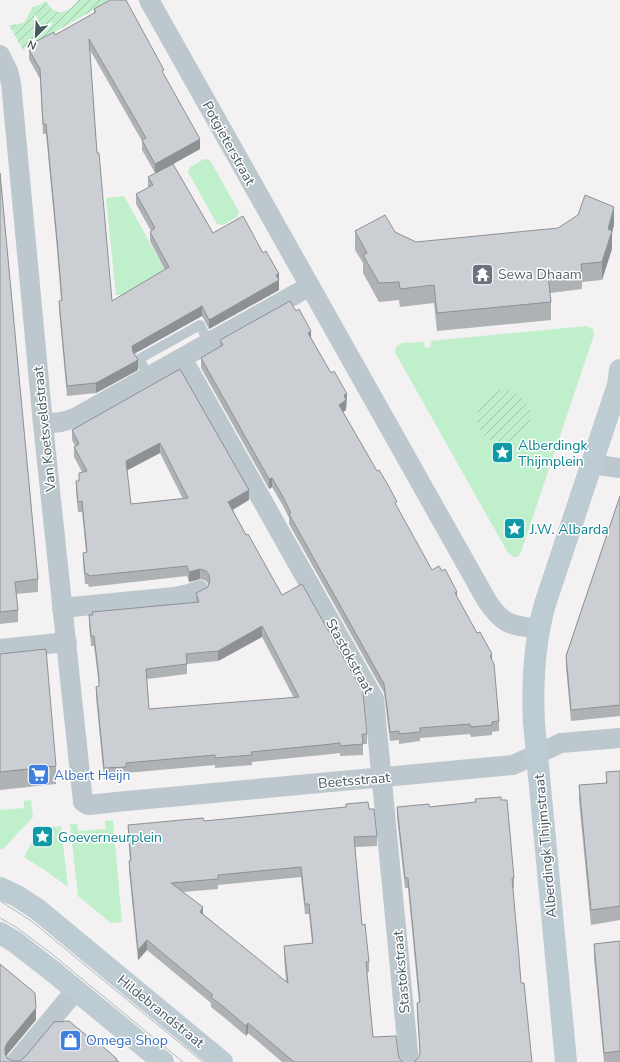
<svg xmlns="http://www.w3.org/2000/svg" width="620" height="1062" font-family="'Nunito Sans',sans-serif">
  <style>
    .grass { fill: #c0f0cb }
    .garden { fill: url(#garden-furrows) }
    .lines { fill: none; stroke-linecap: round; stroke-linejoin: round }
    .lane { stroke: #bcc8ce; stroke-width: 10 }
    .street { stroke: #bcc8ce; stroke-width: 20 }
    .secondary { stroke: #bdcbd3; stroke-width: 22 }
    .tram { stroke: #b3b7bb; stroke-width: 1 }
    .wall { fill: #afb2b5; fill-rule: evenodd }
    .shaded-wall { fill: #8e9194 }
    .building { fill: #cbcfd3; stroke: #8e9194; fill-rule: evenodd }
    .labels { text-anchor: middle; stroke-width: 3; stroke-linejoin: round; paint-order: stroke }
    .street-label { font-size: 14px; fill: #48585f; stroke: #fff }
    .worship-label { font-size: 14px; fill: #5b616d; stroke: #fff; text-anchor: start }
    .culture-label { font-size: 14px; fill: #0d838f; stroke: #fff; text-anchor: start }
    .shop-label { font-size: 14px; fill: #366cbe; stroke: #fff; text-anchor: start }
  </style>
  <defs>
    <pattern id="garden-furrows" width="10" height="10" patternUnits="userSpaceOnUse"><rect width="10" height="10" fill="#c0f0cb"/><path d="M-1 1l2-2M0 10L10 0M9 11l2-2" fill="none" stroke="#9ec5a8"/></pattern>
  </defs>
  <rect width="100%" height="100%" fill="#f3f1f1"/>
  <g class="grass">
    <path d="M204,159L210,160L239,212L237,217L223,225L217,224L188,172L190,167Z"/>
    <path d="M124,196L167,274L129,295H116L106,198Z"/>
    <path d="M586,326L593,329L594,335L521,552L517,557H513L508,553L397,356L395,353L396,347L402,343L424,342L425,348L431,347L430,341Z"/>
    <path d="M31,800L33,817L3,849H0V810L24,808V801Z"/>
    <path d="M113,820L122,922L111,923L78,896L70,824H77L78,831L106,829L105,821Z"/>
    <path d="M61,826L68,887L46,871L24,857L39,829Z"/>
  </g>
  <g class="garden">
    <path d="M78,0H111L23,50L9,25C31,24 23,20 33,7L42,4L45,1C47,2 49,5 51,8C60,17 73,9 78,0Z"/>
    <circle cx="504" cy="417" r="27"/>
  </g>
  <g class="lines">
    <path class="lane" d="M149,376L139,359L200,325L209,343"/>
    <g class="street">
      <path d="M149,0L487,601C504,626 511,625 539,629"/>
      <path d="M0,55L8,71L11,83L43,424L83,802L88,805L116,802L513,765L561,743L620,738"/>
      <path d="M182,358L374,699L409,1062"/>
      <path d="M43,424L61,422L75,418L310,286"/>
      <path d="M592,464L620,468"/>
      <path d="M62,608L174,597L189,594L199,590"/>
      <path d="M0,649L67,642"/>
      <path d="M16,1062L76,990"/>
    </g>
    <g class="secondary">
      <path d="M0,888L17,896L37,909L222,1062"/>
      <path d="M0,933L15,942L55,973L163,1062"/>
      <path d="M566,1062L534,723C532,682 534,643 545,604L618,385L620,370"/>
    </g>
    <g class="tram">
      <path d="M0,901L30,920L203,1062"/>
      <path d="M0,918L16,927L52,954L183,1062"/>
    </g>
  </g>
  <g class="wall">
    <path d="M94,9L164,75L200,149L173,164L213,233L263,253L279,274V290L209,329L202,316L134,354L138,370L96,393L67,396L59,310V301L61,300L57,249L46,134H43L40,79L29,59V50L31,48V44L55,35L94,13ZM90,50L142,141V150L155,173L148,177V187L149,188L136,194V204L151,231L150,232V241L165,270L112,301L97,153Z"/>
    <path d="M0,173L38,579V592L16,594L18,610V622L0,624Z"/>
    <path d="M614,225L612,231V249L602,280L582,282V289L550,293L551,302V320L437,331L434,303L400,307L399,300L379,302L363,273V263L355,250V231L395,232L416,242Z"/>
    <path d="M296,311L331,373L347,394L346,410L343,412L397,507L432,570L457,598L492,661L499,721V731L492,732V735L471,737L470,734L420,738V741L399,744V740L390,741L384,693L289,524V518L283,506L272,487L269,489L201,368V358L220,346V340Z"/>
    <path d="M180,369L249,500L233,510L246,535L282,595L367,734V744H363V755L340,756V753L322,755L252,762V765L215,768V765L126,773V777L104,779L96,697V687L99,686L94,646H91L89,625V615L196,602V593L208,587L209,585L206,581L200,579L189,582L187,576L89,587L88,584H85L83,563V553L86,552L82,512H78L76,491V481H79V473L82,472L74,457V447L75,446L72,440V430ZM160,453L183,499L131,504L127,470ZM262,637L294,698L149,709L147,679L187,674V664L218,661Z"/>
    <path d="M620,496V716L571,721L566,667V656Z"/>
    <path d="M0,654L56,766V784L0,790Z"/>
    <path d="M620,771V920L591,925L579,800V785L606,783V772Z"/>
    <path d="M475,799L514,878V888H512L521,983L415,1062L419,1057L420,1054L417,1013V1003H419L408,888H405L397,817V807H429L475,802Z"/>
    <path d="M369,809L377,836V846L355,847L362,925L369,962V972H367L373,1037L398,1053L399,1058L403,1062H282L248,1033L246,1036L226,1019L211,1007V1003L147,950L138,960L129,871V861H130L128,835V825L204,821ZM301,877L305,914H309L312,943L284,946V956L286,982L203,914L183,892L218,889V885Z"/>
    <path d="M620,941V1062H604L594,958V944Z"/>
  </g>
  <g class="shaded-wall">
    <path d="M200,139V149L155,174V164Z"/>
    <path d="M614,207V225L611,237L612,231V249L602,280V262L608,229Z"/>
    <path d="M279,274V290L209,329V320Z"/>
    <path d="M202,306V316L132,355V346Z"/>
    <path d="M311,331V341L308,333Z"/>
    <path d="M138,360V370L96,393V383Z"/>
    <path d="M347,394L346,410L339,415V405L344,395Z"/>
    <path d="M160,443V453L126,471V461Z"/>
    <path d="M272,478V487L269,489V479Z"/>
    <path d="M249,490V500L228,512V502Z"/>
    <path d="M200,569V579L189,582V572Z"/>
    <path d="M457,592V601L455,593Z"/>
    <path d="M262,626V637L218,661V651Z"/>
    <path d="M492,654V664L490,656Z"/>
    <path d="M203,907V917L200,912Z"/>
    <path d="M147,940V950L138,960V950Z"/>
    <path d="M36,1008V1020L7,1055L5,1060V1048L7,1043Z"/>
    <path d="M248,1023V1033L246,1036V1026Z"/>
  </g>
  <g class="building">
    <path d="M110,0H126L164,70L162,71L200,139L155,164L142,140L146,138L89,39L97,153H99L112,301L169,267L150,232L155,228L136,194L153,185L148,177L173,164L213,233L243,216L263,253L266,251L279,274L276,275L279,280L209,320L202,306L132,346L133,352L138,360L96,383L67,386L59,301L62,300L57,240L46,124H43L40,69L29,50L33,47L31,44L54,32L55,35L96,12L94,9Z"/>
    <path d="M0,173L38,579L15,582L18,610L0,612Z"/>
    <path d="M585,195L614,207L608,229L612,231L602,262L581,264L582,271L548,275L551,302L437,313L434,285L400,289L399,282L379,283L363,255L367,253L355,231L385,215L395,232L416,242L558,228L578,215Z"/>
    <path d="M290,301L296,311L299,309L311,331L308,333L331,373L334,371L347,394L344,395L346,400L339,405L377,471L379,470L388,485L397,502L395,503L432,570L439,566L442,571L445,569L457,592L455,593L477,633L480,632L492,654L490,656L494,664L499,721L492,722V725L471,727L470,724L420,728V732L399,734V731L390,732L384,684L289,514L291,513L283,497L272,478L269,479L201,358L223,345L220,340Z"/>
    <path d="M180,369L249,490L228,502L246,535L248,534L282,595L302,584L363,692L367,734H362L363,744L340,746V743L322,745L251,752L252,755L215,758V755L126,763V767L104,768L96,687L99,686V678L94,636H91L89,615H93L92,612L199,602L196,593L208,587L210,581L209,575L206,571L200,569L189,572L187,566L89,576L88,574H85L83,553L87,552L82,501L78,502L76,481H79V473L87,471L74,447L79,444L72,430ZM160,443L188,498L131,504L126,461ZM262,626L299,697L149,709L146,669L187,664L186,654L218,651Z"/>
    <path d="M620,496V705L571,710L566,656Z"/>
    <path d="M46,649L56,766L0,772V654Z"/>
    <path d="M620,771V906L591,910L579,785L607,783L606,772Z"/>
    <path d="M501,797V800H507L514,878H512L519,957L521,983H524L532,1062H414L419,1057L420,1051L417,1003L420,1002L408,878H405L397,807L429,804V807L476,802L475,799Z"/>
    <path d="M368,802L369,809H374L377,836L354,837L362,925L365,924L369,962H366L373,1037L396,1036L398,1053L399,1058L403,1062H294L248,1023L246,1026L226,1009L211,997L213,995L147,940L138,950L129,861H131L128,825L203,818L204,821L346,807V804ZM301,867L305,904H309L313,943L284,946L288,983L200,912L203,907L171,883L218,879V875Z"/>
    <path d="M620,941V1051L604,1053L594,944Z"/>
    <path d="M0,964L35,993L36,1008L7,1043L5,1048V1054L8,1059L14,1061H20L25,1057L54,1022L69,1021L98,1045L100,1044L117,1059L116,1060L119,1062H0Z"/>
  </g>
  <defs>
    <symbol id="temple-square" viewBox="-11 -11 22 22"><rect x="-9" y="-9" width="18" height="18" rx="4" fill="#6b7280" stroke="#fff"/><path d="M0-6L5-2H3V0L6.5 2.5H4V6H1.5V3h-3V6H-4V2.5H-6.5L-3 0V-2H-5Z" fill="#fff"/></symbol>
    <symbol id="sight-square" viewBox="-11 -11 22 22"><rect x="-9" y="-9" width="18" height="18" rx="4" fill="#0f9aa8" stroke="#fff"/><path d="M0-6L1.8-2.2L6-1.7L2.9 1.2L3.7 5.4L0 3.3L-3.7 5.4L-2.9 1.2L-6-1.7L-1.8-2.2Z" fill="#fff"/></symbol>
    <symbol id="supermarket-square" viewBox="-11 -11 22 22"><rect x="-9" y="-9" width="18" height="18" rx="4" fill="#3f7fe0" stroke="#fff"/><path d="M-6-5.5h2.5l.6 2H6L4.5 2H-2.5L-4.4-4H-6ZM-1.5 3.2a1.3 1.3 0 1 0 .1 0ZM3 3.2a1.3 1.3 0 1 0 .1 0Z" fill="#fff"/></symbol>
    <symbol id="shop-square" viewBox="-11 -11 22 22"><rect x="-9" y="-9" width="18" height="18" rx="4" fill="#3f7fe0" stroke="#fff"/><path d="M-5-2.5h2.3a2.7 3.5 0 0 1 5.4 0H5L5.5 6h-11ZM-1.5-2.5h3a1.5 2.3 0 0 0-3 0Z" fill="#fff"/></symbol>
  </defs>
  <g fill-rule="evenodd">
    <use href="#temple-square" x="470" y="262" width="25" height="25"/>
    <use href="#sight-square" x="490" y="440" width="25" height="25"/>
    <use href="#sight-square" x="502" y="516" width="25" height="25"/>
    <use href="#supermarket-square" x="26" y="762" width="25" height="25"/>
    <use href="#sight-square" x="30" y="824" width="25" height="25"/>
    <use href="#shop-square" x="58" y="1028" width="25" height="25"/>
  </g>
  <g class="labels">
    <g class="street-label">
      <text transform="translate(229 143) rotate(61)" y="5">Potgieterstraat</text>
      <text transform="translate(44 429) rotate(-96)" y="5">Van Koetsveldstraat</text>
      <text transform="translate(350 656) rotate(61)" y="5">Stastokstraat</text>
      <text transform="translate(354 780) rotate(-5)" y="5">Beetsstraat</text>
      <text transform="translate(545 846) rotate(-95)" y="5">Alberdingk Thijmstraat</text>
      <text transform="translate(401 972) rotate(-95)" y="5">Stastokstraat</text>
      <text transform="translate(161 1011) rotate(39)" y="5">Hildebrandstraat</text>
    </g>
    <g class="worship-label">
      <text x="498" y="279">Sewa Dhaam</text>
    </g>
    <g class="culture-label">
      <text x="518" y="450">Alberdingk<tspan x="518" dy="16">Thijmplein</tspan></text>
      <text x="530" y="534">J.W. Albarda</text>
      <text x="58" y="842">Goeverneurplein</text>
    </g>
    <g class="shop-label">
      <text x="54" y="780">Albert Heijn</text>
      <text x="86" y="1045">Omega Shop</text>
    </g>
  </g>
  <g transform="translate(36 36) rotate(204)" stroke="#ffffff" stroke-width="3" paint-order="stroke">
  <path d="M0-3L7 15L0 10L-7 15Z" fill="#48585f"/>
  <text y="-6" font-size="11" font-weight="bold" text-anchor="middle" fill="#48585f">N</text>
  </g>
</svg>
